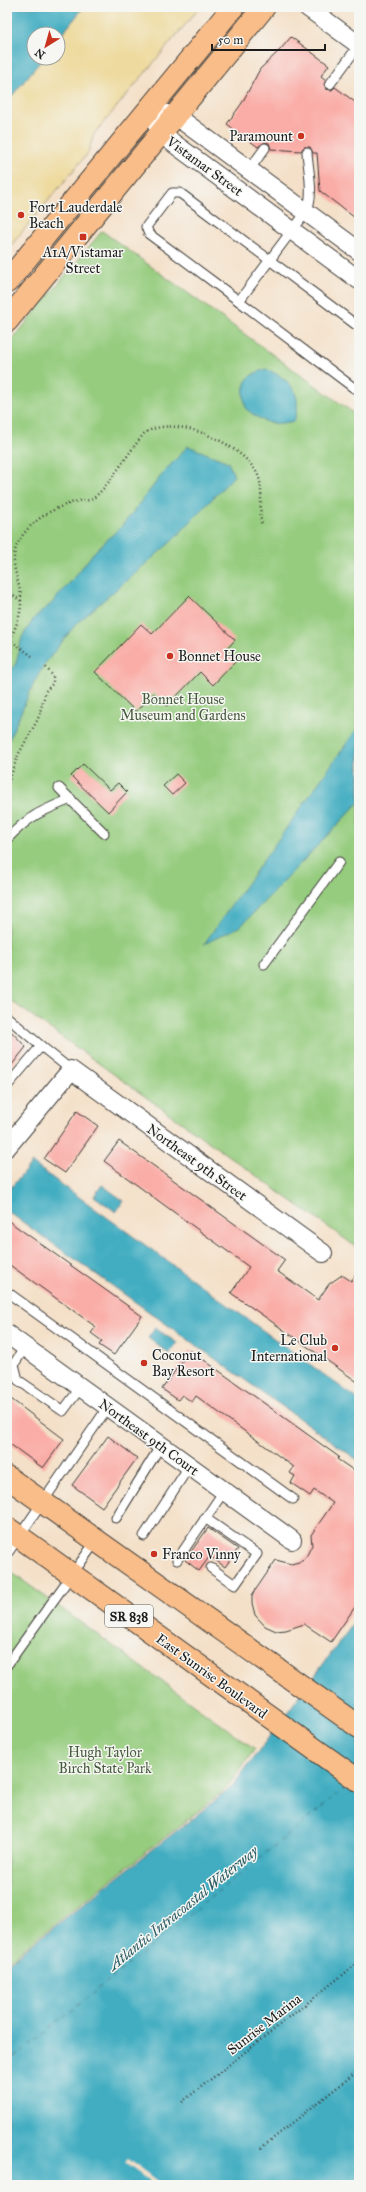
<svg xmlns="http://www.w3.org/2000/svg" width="366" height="2192" font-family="'IM FELL Great Primer',serif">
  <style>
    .green { fill: #95cc7e; stroke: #58744d }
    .sand { fill: #eeda9e; stroke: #857b5d }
    .water { fill: #42adc1; stroke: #2f646e }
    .pier { fill: #f4e0c8 }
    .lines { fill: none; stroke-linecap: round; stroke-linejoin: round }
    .ferry { stroke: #2d5d66; stroke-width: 1; stroke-dasharray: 5 4; stroke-linecap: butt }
    .building { fill: #faada7 }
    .lane-casing { stroke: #3c3936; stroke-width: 11 }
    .street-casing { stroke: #3c3936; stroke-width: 20 }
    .primary-casing { stroke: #3c3936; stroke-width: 24 }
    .path { stroke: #3c3936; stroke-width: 2.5; stroke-dasharray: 1 3; stroke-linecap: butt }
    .lane { stroke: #fff; stroke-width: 9 }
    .street { stroke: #fff; stroke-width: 18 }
    .primary { stroke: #f8bd89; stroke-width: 22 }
    .poi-dot { fill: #c8321e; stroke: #f6f6f2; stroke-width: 1.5 }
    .labels { text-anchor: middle; stroke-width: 3; stroke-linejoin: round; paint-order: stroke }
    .shield { fill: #f6f6f2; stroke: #5d5d5c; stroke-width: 1 }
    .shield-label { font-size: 13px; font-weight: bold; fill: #1c1c1c }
    .poi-label { font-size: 14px; fill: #1c1c1c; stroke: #f6f6f2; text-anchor: start }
    .street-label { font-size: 14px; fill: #1c1c1c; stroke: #f6f6f2 }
    .park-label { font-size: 14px; fill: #465a3e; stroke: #f6f6f2 }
    .water-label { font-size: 15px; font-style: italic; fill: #2d5d66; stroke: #f6f6f2 }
  </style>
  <rect width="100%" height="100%" fill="#f6f6f2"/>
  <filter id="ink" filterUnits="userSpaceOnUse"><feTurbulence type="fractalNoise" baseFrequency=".025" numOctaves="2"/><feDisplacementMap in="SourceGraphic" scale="8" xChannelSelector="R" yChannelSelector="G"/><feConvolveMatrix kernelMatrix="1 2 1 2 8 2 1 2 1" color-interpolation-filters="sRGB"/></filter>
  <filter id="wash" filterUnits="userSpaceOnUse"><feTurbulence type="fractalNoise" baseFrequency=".012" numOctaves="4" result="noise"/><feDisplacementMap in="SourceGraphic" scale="16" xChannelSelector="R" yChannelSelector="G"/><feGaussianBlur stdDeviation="0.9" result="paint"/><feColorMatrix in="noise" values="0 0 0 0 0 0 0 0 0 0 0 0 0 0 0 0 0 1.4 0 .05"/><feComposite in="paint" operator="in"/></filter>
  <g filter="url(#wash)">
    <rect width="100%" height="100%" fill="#f4e0c8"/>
    <g class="green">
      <path d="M102,231L359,417V1249L7,998V346Z"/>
      <path d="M7,1569L255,1749L225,1790L7,1962Z"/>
    </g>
    <path class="sand" d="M84,7H200L94,134L88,153L7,250V102L43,58H58V39Z"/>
    <g class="water">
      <path d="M7,7H84L58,39V34H34V58H43L7,102Z"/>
      <path d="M266,369C290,379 304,393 294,421C271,426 264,423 246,409C241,387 242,376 266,369Z"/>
      <path d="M188,446L228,462L234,476L172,541L75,625L44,665L34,683L7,744V678L16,663L22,637L35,617L51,604L74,578L94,552L122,526L164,472Z"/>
      <path d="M359,726V802L241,926L204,944Z"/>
      <path d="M32,1163L359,1400V1461L7,1211V1192Z"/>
      <path d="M102,1185L124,1201L116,1212L94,1196Z"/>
      <path d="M155,1328L177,1343L169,1354L148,1338Z"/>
      <path d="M359,1616V2185H7V1964L231,1788Z"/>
    </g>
    <path class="pier" d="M128,2159L162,2185H155L125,2163Z"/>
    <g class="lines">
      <path class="ferry" d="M7,2063L348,1786"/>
    </g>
    <g id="blocks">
      <g class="building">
        <path d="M291,37L329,65L321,76L326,80L324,84L326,89L332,90L335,87L359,105V221L320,191L317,153H313L310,147H304L301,151L271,149L269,143L265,142L258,147L227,124L242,103L260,69L280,50Z"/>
        <path d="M189,596L235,640L225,651L236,661L213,685L200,672L167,706L154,693L136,712L95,672L141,624L152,634Z"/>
        <path d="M83,764L110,790L118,783L127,792L108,812L71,776Z"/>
        <path d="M176,774L185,783L172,795L163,786Z"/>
        <path d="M7,1027L26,1047L7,1071Z"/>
        <path d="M77,1111L98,1126L65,1173L44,1159Z"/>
        <path d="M119,1141L285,1260L277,1271L318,1300L329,1284L342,1275L351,1281L359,1270V1383L231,1293L249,1267L104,1161Z"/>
        <path d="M7,1220L142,1316L114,1355L99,1345L102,1341L91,1333L96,1327L7,1263Z"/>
        <path d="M190,1350L339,1457L337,1459L359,1474V1601L331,1642L304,1624L286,1630L276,1631L265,1626L255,1615L252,1603V1595L276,1560L291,1564L299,1562L306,1557L312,1545L311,1535L333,1503L314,1490L310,1496L291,1483L295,1476L290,1473L294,1467L196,1396L192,1402L182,1395L178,1400L162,1389Z"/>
        <path d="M7,1396L64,1439L43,1468L7,1442Z"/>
        <path d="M108,1436L137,1458L102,1507L72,1485Z"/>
        <path d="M208,1528L238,1549L225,1567L210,1556L199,1571L185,1560Z"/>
      </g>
    </g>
  </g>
  <g filter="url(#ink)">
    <use href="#blocks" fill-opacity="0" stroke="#3c3936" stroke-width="1"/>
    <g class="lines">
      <defs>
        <g id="lane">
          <path d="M330,84L359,45"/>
          <path d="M307,152C308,168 313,188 309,204C306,216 294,227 287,237C271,258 255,280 239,301L149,234L146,227L172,193H180L359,327"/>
          <path d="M249,170L265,148"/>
          <path d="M239,301L354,388"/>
          <path d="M59,788L104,833"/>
          <path d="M7,839C29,816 41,811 71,799"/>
          <path d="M264,964L339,862"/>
          <path d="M7,1017L41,1046"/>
          <path d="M7,1086L41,1046L71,1070"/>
          <path d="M7,1292L293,1499"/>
          <path d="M25,1347L14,1364L18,1380L63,1411L81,1387"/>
          <path d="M116,1518L161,1445"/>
          <path d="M205,1518L257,1554L235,1585L211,1568"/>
          <path d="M144,1536L190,1465"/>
          <path d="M7,1554L108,1407"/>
          <path d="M177,1560L224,1491"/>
          <path d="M7,1665L96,1541"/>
        </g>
        <g id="street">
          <path d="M307,7L359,45"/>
          <path d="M150,110L161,134L359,280"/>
          <path d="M163,113L176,116L359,251"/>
          <path d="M7,1147L71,1070L323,1253"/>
          <path d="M7,1334L292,1540"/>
        </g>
        <g id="primary">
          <path d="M7,282L233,7"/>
          <path d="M7,321L264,7"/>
          <path d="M7,1477L359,1727"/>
          <path d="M7,1528L359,1781"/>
        </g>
      </defs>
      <use href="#lane" class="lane-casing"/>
      <use href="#street" class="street-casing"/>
      <use href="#primary" class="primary-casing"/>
      <g class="path">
        <path d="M7,591L21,601"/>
        <path d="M7,653L10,640"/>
        <path d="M32,656L10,640C15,628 21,616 21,602C22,583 7,564 18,543C29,521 54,507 78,501C82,500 89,501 92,499C106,490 125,458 136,444C139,441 142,435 145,433C175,412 248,446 259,478C264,494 258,511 262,526"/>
        <path d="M7,787L18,755L38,719L46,691L53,683V676L44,665"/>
        <path d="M182,2102L359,1962"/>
        <path d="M261,2148L359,2070"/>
        <path d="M358,2185L359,2184"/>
      </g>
      <use href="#lane" class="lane"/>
      <use href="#street" class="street"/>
      <use href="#primary" class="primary"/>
    </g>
  </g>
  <g class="poi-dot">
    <circle cx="301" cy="136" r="4"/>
    <circle cx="21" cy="215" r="4"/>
    <rect x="79" y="233" width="8" height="8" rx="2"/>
    <circle cx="170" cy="656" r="4"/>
    <circle cx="335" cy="1348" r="4"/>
    <circle cx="144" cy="1363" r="4"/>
    <circle cx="154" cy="1554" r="4"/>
  </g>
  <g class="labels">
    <rect class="shield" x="105" y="1605" width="48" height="22" rx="3"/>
    <g class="shield-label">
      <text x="129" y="1621">SR 838</text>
    </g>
    <g class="poi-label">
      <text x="293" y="141" text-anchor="end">Paramount</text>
      <text x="29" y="212">Fort Lauderdale<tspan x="29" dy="16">Beach</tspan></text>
      <text x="83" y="257" text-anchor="middle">A1A/Vistamar<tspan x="83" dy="16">Street</tspan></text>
      <text x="178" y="661">Bonnet House</text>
      <text x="327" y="1345" text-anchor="end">Le Club<tspan x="327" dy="16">International</tspan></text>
      <text x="152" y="1360">Coconut<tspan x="152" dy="16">Bay Resort</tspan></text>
      <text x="162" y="1559">Franco Vinny</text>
    </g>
    <g class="street-label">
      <text transform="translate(205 166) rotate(36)" y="5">Vistamar Street</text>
      <text transform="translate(197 1162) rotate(36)" y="5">Northeast 9th Street</text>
      <text transform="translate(149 1437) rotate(36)" y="5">Northeast 9th Court</text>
      <text transform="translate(212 1676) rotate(36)" y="5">East Sunrise Boulevard</text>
      <text transform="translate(264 2024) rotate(-38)" y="5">Sunrise Marina</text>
    </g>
    <g class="park-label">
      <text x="183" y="704">Bonnet House<tspan x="183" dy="16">Museum and Gardens</tspan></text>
      <text x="105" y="1757">Hugh Taylor<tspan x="105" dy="16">Birch State Park</tspan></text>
    </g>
    <g class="water-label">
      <text transform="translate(183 1908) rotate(-39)" y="5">Atlantic Intracoastal Waterway</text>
    </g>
  </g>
  <rect width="366" height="2192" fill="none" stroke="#f6f6f2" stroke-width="24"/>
  <g transform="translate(46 46) rotate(217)"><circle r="19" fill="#f6f6f2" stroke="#9f9f9c"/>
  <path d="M0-3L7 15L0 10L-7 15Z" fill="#c8321e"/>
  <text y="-6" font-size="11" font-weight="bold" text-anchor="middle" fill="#1c1c1c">N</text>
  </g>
  <path d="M212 44v6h113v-6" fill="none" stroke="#1c1c1c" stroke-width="2"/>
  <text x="218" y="44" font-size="12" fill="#1c1c1c" stroke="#f6f6f2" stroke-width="3" paint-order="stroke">50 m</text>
</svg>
